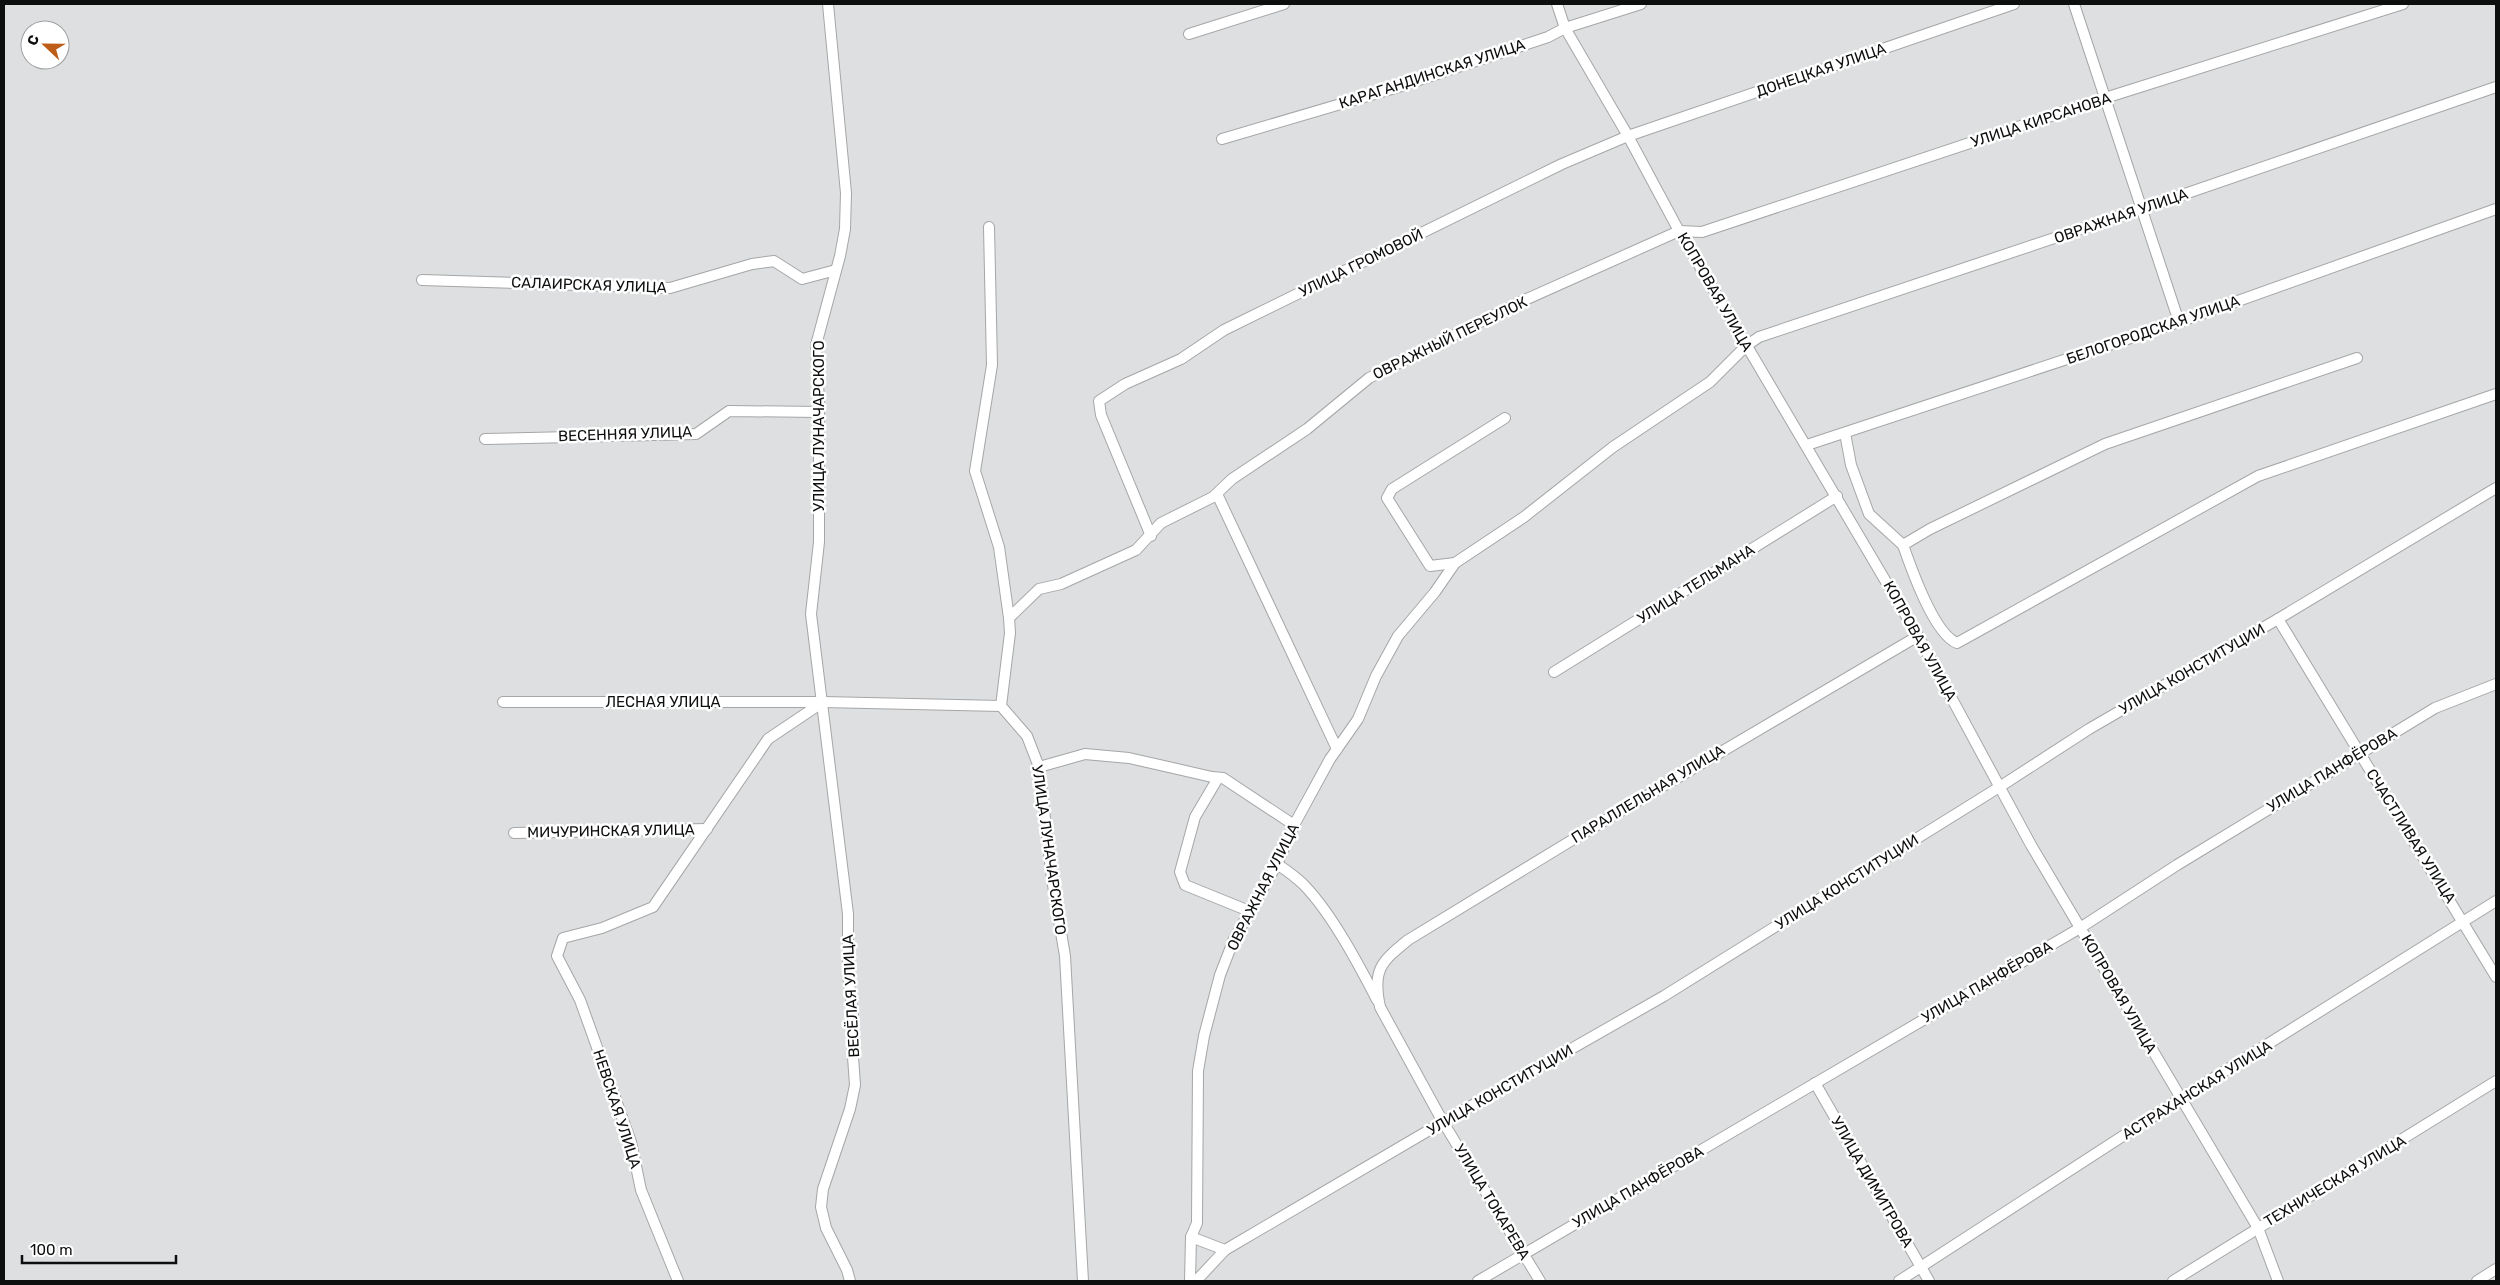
<svg xmlns="http://www.w3.org/2000/svg" width="2500" height="1285" font-family="Rubik,sans-serif">
  <style>
    .lines { fill: none; stroke-linecap: round; stroke-linejoin: round }
    .minor-casing { stroke: #a5a6a7; stroke-width: 12 }
    .minor { stroke: #fff; stroke-width: 10 }
    .labels { text-anchor: middle; stroke-width: 5; stroke-linejoin: round; paint-order: stroke }
    .street-label { font-size: 15px; fill: #0d0e0e; stroke: #fff }
  </style>
  <rect width="100%" height="100%" fill="#dddfe0"/>
  <g class="lines">
    <defs>
      <g id="minor">
        <path d="M828,4L846,193L845,229L840,256L816,345L819,403V542L811,614L848,914V975L853,1014L852,1043L855,1085L850,1109L823,1189L821,1207L826,1228L847,1270L850,1281"/>
        <path d="M1557,4L1565,28L1628,136L1679,231L1918,636L2031,845L2258,1228L2278,1281"/>
        <path d="M2074,4L2179,322"/>
        <path d="M1189,34L1284,4"/>
        <path d="M1222,139L1395,88L1548,37L1565,28L1641,4"/>
        <path d="M989,227L992,365L975,471L999,547L1009,618L1010,633L1001,706L1027,736L1039,767L1052,879L1065,956L1083,1281"/>
        <path d="M422,280L670,288L752,264L774,261L802,279L836,270"/>
        <path d="M1505,418L1392,489L1387,498L1430,566L1455,563L1524,517L1613,447L1710,382L1746,346L1759,337L2141,209L2496,87"/>
        <path d="M1845,433L1851,465L1869,514L1903,545L1930,529L2105,444L2357,358"/>
        <path d="M485,439L696,434L729,411L819,412"/>
        <path d="M1807,445L2179,322L2496,209"/>
        <path d="M1217,494L1337,749"/>
        <path d="M1151,536L1101,415L1099,401L1125,384L1181,359L1224,330L1562,164L1628,136L2014,4"/>
        <path d="M1903,545C1911,568 1934,634 1957,643L2258,476L2496,394"/>
        <path d="M1009,618L1039,589L1061,584L1136,550L1161,523L1213,497L1232,479L1307,429L1369,378L1518,303L1679,231L1702,232L2105,98L2403,4"/>
        <path d="M2278,619L2496,977"/>
        <path d="M1554,672L1837,496"/>
        <path d="M503,702H823L1001,706"/>
        <path d="M1039,767L1085,754L1129,758L1212,777L1223,778L1294,825"/>
        <path d="M1218,778L1195,817L1180,872L1185,885L1249,911"/>
        <path d="M514,833L707,829"/>
        <path d="M1277,864C1286,870 1296,877 1304,885C1332,914 1359,965 1377,1000"/>
        <path d="M1815,1083L1929,1281"/>
        <path d="M1191,1237L1225,1250L1443,1122L1664,996L2001,786L2089,729L2278,619L2496,488"/>
        <path d="M678,1281L641,1190L631,1142L580,1000L557,956L563,938L602,928L653,907L768,739L823,702"/>
        <path d="M1190,1281L1191,1237L1197,1223L1198,1071L1204,1036L1220,975L1234,939L1277,864L1294,825L1330,759L1358,719L1376,676L1398,636L1435,592L1455,563"/>
        <path d="M1196,1281L1225,1250"/>
        <path d="M1478,1281L2080,928L2177,865L2435,708L2496,684"/>
        <path d="M1540,1281L1443,1122L1380,1007C1372,970 1381,962 1408,940L1582,834L1918,636"/>
        <path d="M1899,1281L2180,1099L2496,901"/>
        <path d="M2173,1281L2496,1081"/>
        <path d="M2477,1281L2496,1269"/>
      </g>
    </defs>
    <use href="#minor" class="minor-casing"/>
    <use href="#minor" class="minor"/>
  </g>
  <g class="labels">
    <g class="street-label">
      <text transform="translate(1821 70) rotate(-19)" y="5">ДОНЕЦКАЯ УЛИЦА</text>
      <text transform="translate(1432 74) rotate(-18)" y="5">КАРАГАНДИНСКАЯ УЛИЦА</text>
      <text transform="translate(2041 120) rotate(-18)" y="5">УЛИЦА КИРСАНОВА</text>
      <text transform="translate(2121 216) rotate(-19)" y="5">ОВРАЖНАЯ УЛИЦА</text>
      <text transform="translate(1361 263) rotate(-26)" y="5">УЛИЦА ГРОМОВОЙ</text>
      <text transform="translate(589 285) rotate(2)" y="5">САЛАИРСКАЯ УЛИЦА</text>
      <text transform="translate(1715 292) rotate(60)" y="5">КОПРОВАЯ УЛИЦА</text>
      <text transform="translate(2153 330) rotate(-19)" y="5">БЕЛОГОРОДСКАЯ УЛИЦА</text>
      <text transform="translate(1450 338) rotate(-26)" y="5">ОВРАЖНЫЙ ПЕРЕУЛОК</text>
      <text transform="translate(819 426) rotate(-90)" y="5">УЛИЦА ЛУНАЧАРСКОГО</text>
      <text transform="translate(625 434) rotate(-2)" y="5">ВЕСЕННЯЯ УЛИЦА</text>
      <text transform="translate(1696 584) rotate(-32)" y="5">УЛИЦА ТЕЛЬМАНА</text>
      <text transform="translate(1920 641) rotate(61)" y="5">КОПРОВАЯ УЛИЦА</text>
      <text transform="translate(2192 669) rotate(-30)" y="5">УЛИЦА КОНСТИТУЦИИ</text>
      <text x="663" y="707">ЛЕСНАЯ УЛИЦА</text>
      <text transform="translate(2332 770) rotate(-31)" y="5">УЛИЦА ПАНФЁРОВА</text>
      <text transform="translate(1648 794) rotate(-31)" y="5">ПАРАЛЛЕЛЬНАЯ УЛИЦА</text>
      <text transform="translate(611 831) rotate(-1)" y="5">МИЧУРИНСКАЯ УЛИЦА</text>
      <text transform="translate(2411 836) rotate(58)" y="5">СЧАСТЛИВАЯ УЛИЦА</text>
      <text transform="translate(1049 850) rotate(82)" y="5">УЛИЦА ЛУНАЧАРСКОГО</text>
      <text transform="translate(1847 882) rotate(-32)" y="5">УЛИЦА КОНСТИТУЦИИ</text>
      <text transform="translate(1263 887) rotate(-63)" y="5">ОВРАЖНАЯ УЛИЦА</text>
      <text transform="translate(1987 982) rotate(-30)" y="5">УЛИЦА ПАНФЁРОВА</text>
      <text transform="translate(2119 994) rotate(60)" y="5">КОПРОВАЯ УЛИЦА</text>
      <text transform="translate(851 996) rotate(-93)" y="5">ВЕСЁЛАЯ УЛИЦА</text>
      <text transform="translate(1500 1090) rotate(-30)" y="5">УЛИЦА КОНСТИТУЦИИ</text>
      <text transform="translate(2197 1090) rotate(-32)" y="5">АСТРАХАНСКАЯ УЛИЦА</text>
      <text transform="translate(617 1109) rotate(72)" y="5">НЕВСКАЯ УЛИЦА</text>
      <text transform="translate(2335 1181) rotate(-31)" y="5">ТЕХНИЧЕСКАЯ УЛИЦА</text>
      <text transform="translate(1872 1182) rotate(60)" y="5">УЛИЦА ДИМИТРОВА</text>
      <text transform="translate(1638 1187) rotate(-30)" y="5">УЛИЦА ПАНФЁРОВА</text>
      <text transform="translate(1492 1202) rotate(59)" y="5">УЛИЦА ТОКАРЕВА</text>
    </g>
  </g>
  <rect width="2500" height="1285" fill="none" stroke="#0d0e0e" stroke-width="10"/>
  <g transform="translate(45 45) rotate(292)"><circle r="24" fill="#ffffff" stroke="#9e9f9f"/>
  <path d="M0-4L9 19L0 12L-9 19Z" fill="#bd5d18"/>
  <text y="-8" font-size="14" font-weight="bold" text-anchor="middle" fill="#0d0e0e">С</text>
  </g>
  <path d="M22 1255v8h154v-8" fill="none" stroke="#0d0e0e" stroke-width="2.5"/>
  <text x="30" y="1255" font-size="15" fill="#0d0e0e" stroke="#ffffff" stroke-width="4" paint-order="stroke">100 m</text>
</svg>
